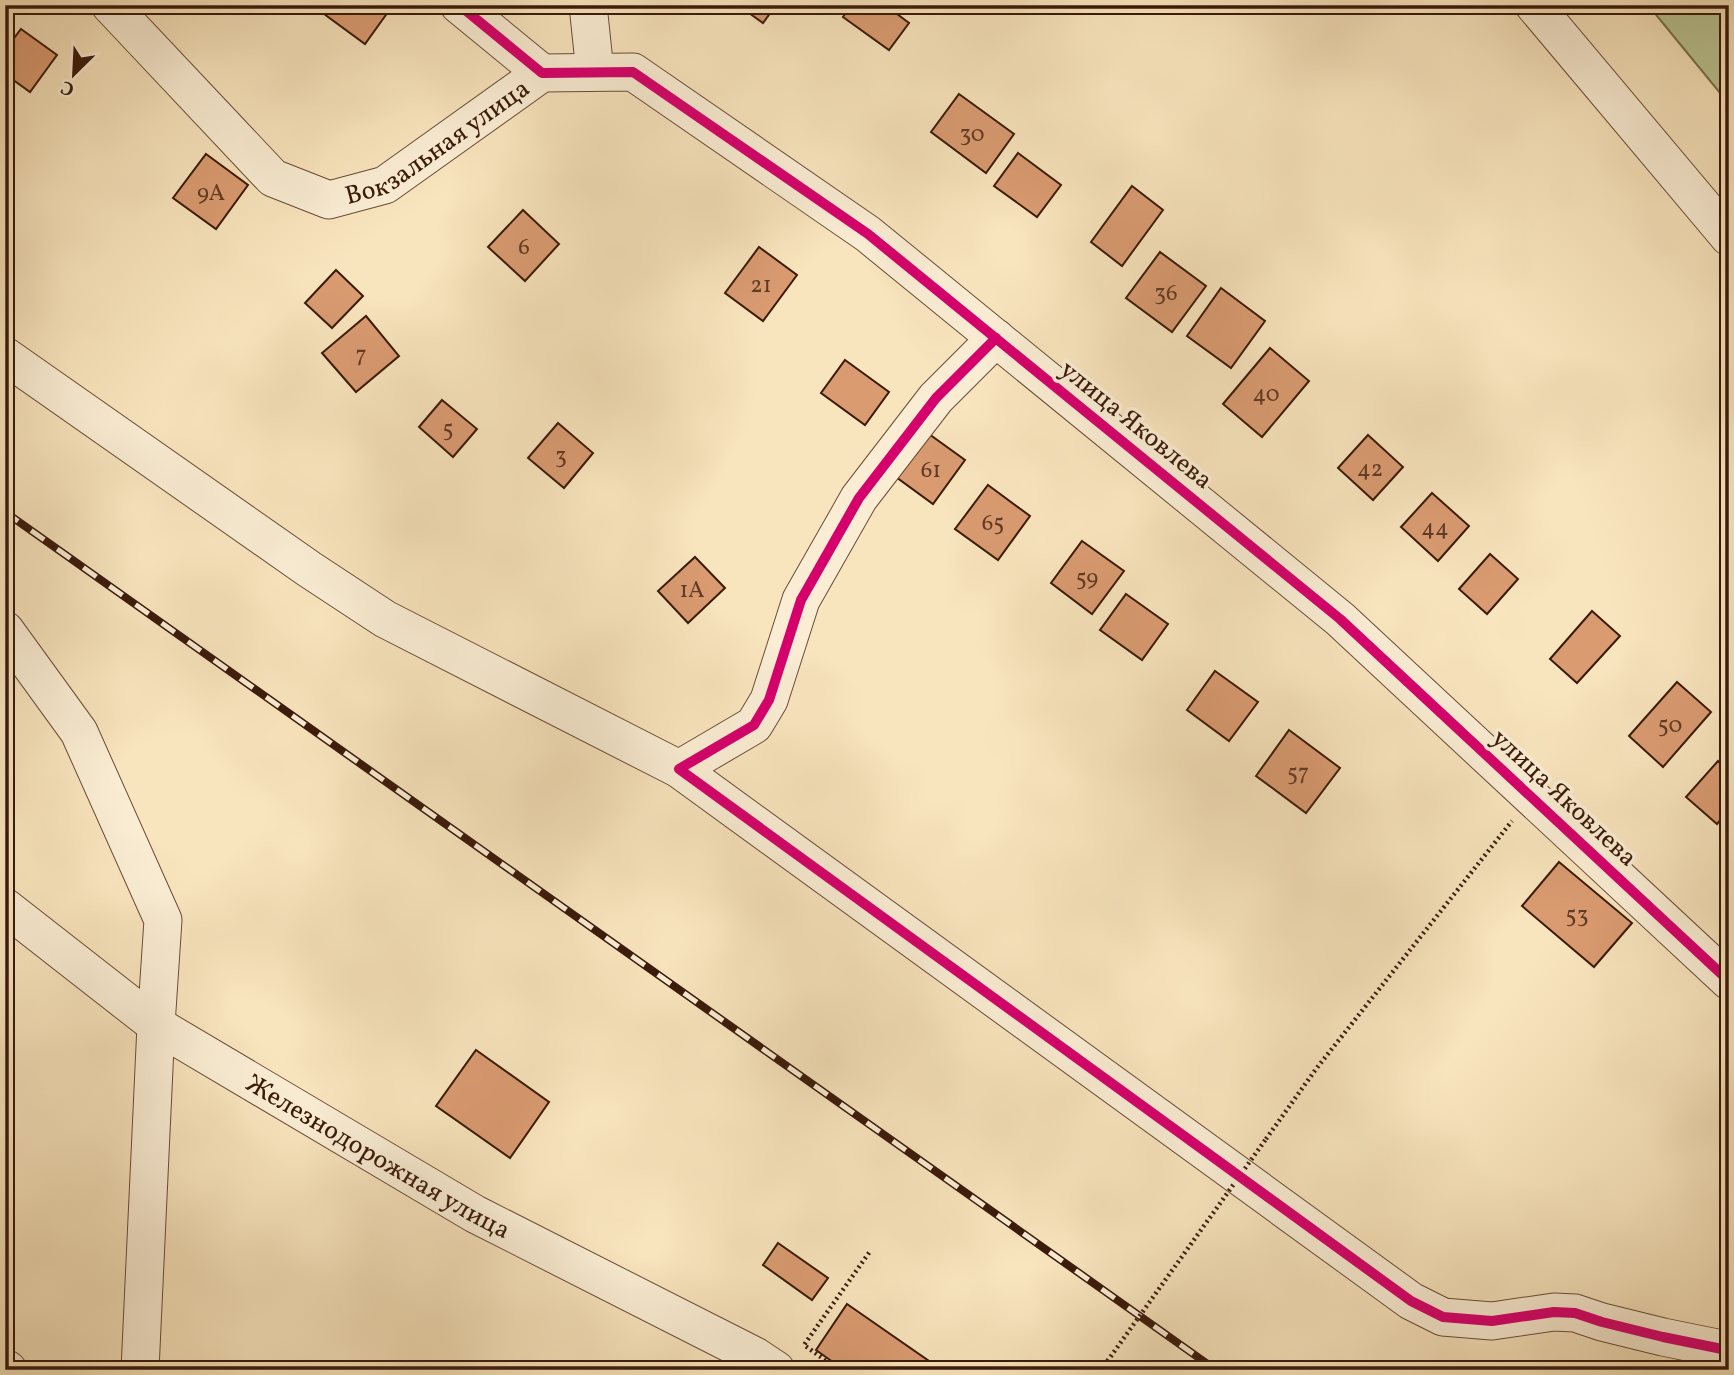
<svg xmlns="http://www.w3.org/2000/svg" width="1734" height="1375" font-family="Vollkorn,serif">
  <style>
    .green { fill: #bac593; stroke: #7a704e; stroke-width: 2 }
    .building { fill: #da9b71; stroke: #3a1a0a; stroke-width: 2 }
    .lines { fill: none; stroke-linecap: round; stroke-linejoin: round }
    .street-casing { stroke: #6a4c37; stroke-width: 39 }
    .path { stroke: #3a1a0a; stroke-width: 4.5; stroke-dasharray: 2 3.5; stroke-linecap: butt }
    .street { stroke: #faedd4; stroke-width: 37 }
    .rail-casing { stroke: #3a1a0a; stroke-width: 8 }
    .rail { stroke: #faedd4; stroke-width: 5; stroke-dasharray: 16; stroke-linecap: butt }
    .path-bridge { stroke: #3a1a0a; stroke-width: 4.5; stroke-dasharray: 2 3.5; stroke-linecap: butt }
    .cycleway-casing { stroke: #faedd4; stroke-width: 15 }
    .cycleway { stroke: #d6006c; stroke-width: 10 }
    .labels { text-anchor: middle; stroke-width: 7; stroke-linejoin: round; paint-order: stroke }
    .number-label { font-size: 23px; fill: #623a24 }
    .street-label { font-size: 26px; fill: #3a1a0a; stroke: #faedd4 }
  </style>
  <rect width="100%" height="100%" fill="#f8e4bd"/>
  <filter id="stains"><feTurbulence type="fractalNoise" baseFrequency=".00286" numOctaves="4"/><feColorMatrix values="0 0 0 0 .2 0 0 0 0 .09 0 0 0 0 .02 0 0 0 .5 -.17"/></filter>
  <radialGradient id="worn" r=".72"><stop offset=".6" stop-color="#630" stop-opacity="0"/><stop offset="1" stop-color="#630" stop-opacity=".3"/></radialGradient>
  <path class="green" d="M1648,5H1729V104Z"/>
  <g class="building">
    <path d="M324,5H393L365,44L320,11Z"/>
    <path d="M738,5H776L763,23Z"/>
    <path d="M851,5H885L909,23L889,50L843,17Z"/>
    <path d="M21,29L57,55L30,92L5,74V50Z"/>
    <path d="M959,94L1014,134L986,173L931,132Z"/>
    <path d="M1018,153L1061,185L1037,217L994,186Z"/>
    <path d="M206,154L248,185L216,229L173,198Z"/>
    <path d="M1132,186L1163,210L1122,266L1091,242Z"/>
    <path d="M523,210L559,244L525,281L488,247Z"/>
    <path d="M759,247L797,275L763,321L725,293Z"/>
    <path d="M1160,252L1206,286L1172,332L1126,298Z"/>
    <path d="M336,270L363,296L332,328L305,303Z"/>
    <path d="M1221,288L1265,321L1231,368L1187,336Z"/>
    <path d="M366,316L399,356L356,392L322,353Z"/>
    <path d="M1270,348L1309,381L1262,437L1223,404Z"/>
    <path d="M845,360L889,392L865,425L821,393Z"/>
    <path d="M442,400L477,429L453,457L419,427Z"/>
    <path d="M558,423L593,453L564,488L528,458Z"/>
    <path d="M929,434L965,460L933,504L896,477Z"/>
    <path d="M1368,435L1403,467L1373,500L1338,468Z"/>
    <path d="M988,485L1030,516L998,560L955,529Z"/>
    <path d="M1432,493L1469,526L1438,561L1401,527Z"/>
    <path d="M1082,541L1124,571L1092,614L1051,583Z"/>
    <path d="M1490,554L1518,579L1487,614L1459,589Z"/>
    <path d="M695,557L725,588L688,623L658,591Z"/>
    <path d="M1126,594L1168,624L1142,660L1100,630Z"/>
    <path d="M1592,611L1620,636L1577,683L1550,659Z"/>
    <path d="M1215,671L1258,702L1229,741L1187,710Z"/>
    <path d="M1677,682L1711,712L1663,767L1629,736Z"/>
    <path d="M1289,730L1340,768L1306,813L1256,776Z"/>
    <path d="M1718,761L1729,771V810L1717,824L1686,797Z"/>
    <path d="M1559,862L1632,923L1594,967L1522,906Z"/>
    <path d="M476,1050L549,1102L510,1158L436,1106Z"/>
    <path d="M778,1243L828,1278L812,1300L763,1265Z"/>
    <path d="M847,1304L939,1368L937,1370H844L816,1350Z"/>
  </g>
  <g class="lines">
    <defs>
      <g id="street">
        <path id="s1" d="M110,5L273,178L329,200L385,185L542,73"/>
        <path d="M459,5L542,73L633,72L868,234L1340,619L1729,981"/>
        <path d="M588,5L595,72"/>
        <path d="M1534,5L1729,237"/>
        <path d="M996,338L936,398L859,498L801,600L769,700L754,725L679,769L1411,1301L1443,1317L1492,1321L1554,1312L1575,1313L1602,1322L1663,1337L1722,1349L1729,1353"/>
        <path d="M5,356L309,569L385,619L679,769"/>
        <path d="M5,630L79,732L163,920L156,1025L140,1370"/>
        <path id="s2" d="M5,907L156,1025L475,1214L755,1356L776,1370"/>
        <path d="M5,1368L8,1370"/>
      </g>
    </defs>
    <use href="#street" class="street-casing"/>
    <g class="path">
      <path d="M1266,1139L1316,1069L1512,821"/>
      <path d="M839,1370L804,1345L871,1250"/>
    </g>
    <use href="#street" class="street"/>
    <defs>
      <path id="rail" d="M5,512L1216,1370"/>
    </defs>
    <use href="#rail" class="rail-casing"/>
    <use href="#rail" class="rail"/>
    <path class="path-bridge" d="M1101,1370L1266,1139"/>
    <defs>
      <g id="cycleway">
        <path d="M459,5L542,73L633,72L868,234L1340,619L1729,981"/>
        <path d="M996,338L936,398L859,498L801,600L769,700L754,725L679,769L1411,1301L1443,1317L1492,1321L1554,1312L1575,1313L1602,1322L1663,1337L1722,1349L1729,1353"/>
      </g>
    </defs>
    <use href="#cycleway" class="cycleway-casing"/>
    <use href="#cycleway" class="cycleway"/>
  </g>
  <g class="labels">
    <g class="number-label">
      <text x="972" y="141">30</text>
      <text x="211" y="200">9А</text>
      <text x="524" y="254">6</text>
      <text x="761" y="292">21</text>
      <text x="1166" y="300">36</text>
      <text x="361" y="362">7</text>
      <text x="1266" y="401">40</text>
      <text x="448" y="436">5</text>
      <text x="561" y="463">3</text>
      <text x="1370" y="476">42</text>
      <text x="931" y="477">61</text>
      <text x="993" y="530">65</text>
      <text x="1435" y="535">44</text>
      <text x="1087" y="585">59</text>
      <text x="692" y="597">1А</text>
      <text x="1670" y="732">50</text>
      <text x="1298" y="780">57</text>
      <text x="1577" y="922">53</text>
    </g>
    <g class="street-label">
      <text dy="9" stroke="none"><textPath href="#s1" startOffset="422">Вокзальная улица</textPath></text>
      <text transform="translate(1137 424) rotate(39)" y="9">улица Яковлева</text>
      <text transform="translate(1565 797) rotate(43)" y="9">улица Яковлева</text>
      <text dy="9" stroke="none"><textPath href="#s2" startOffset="450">Железнодорожная улица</textPath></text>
    </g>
  </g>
  <rect width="1734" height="1375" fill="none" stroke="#f8e4bd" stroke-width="28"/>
  <rect x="7" y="7" width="1720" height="1361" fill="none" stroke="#3a1a0a" stroke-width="3.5"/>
  <rect x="14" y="14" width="1706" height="1347" fill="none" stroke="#3a1a0a" stroke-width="2"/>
  <g transform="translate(74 74) rotate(204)" stroke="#faedd4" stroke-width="5" paint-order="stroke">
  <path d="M0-5L12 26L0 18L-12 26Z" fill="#3a1a0a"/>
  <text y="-10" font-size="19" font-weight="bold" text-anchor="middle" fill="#3a1a0a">С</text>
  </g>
  <rect width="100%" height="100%" filter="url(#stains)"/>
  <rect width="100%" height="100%" fill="url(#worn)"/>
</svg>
